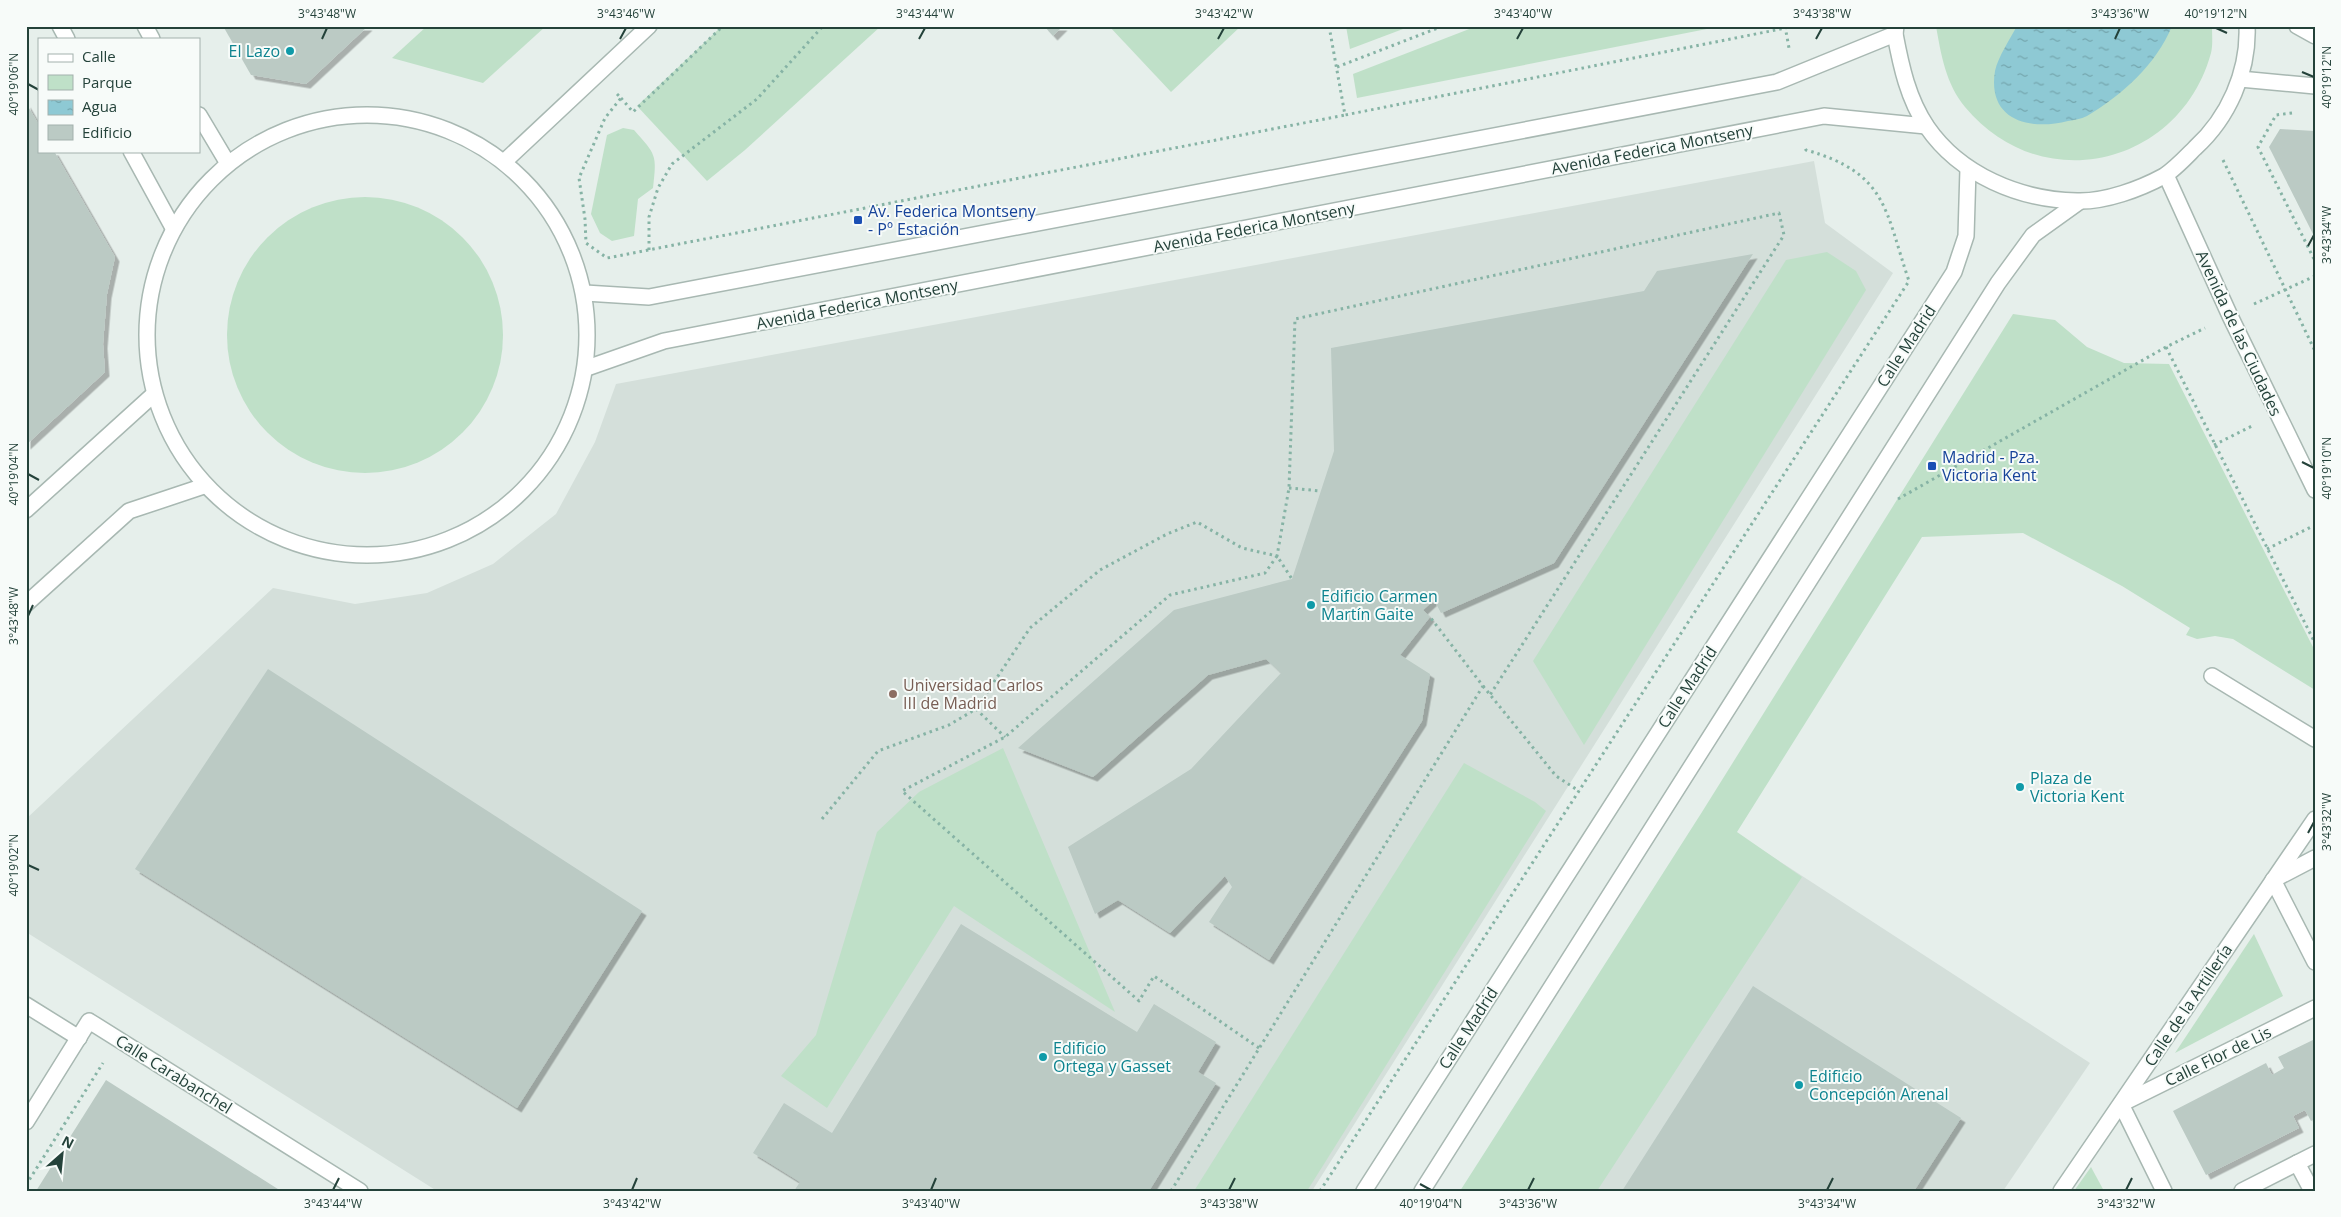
<svg xmlns="http://www.w3.org/2000/svg" width="2341" height="1217" font-family="'Open Sans',sans-serif">
  <style>
    .built { fill: #d4dfda }
    .green { fill: #bfe0c8 }
    .water { fill: url(#water-ripples) }
    .building { fill: #bbcac4; filter: url(#shadow) }
    .lines { fill: none; stroke-linecap: round; stroke-linejoin: round }
    .minor-casing { stroke: #a8b8b2; stroke-width: 18 }
    .path { stroke: #86b3a5; stroke-width: 3; stroke-dasharray: 2.5 4; stroke-linecap: butt }
    .minor { stroke: #fff; stroke-width: 15 }
    .ticks { fill: none; stroke: #24423a; stroke-width: 2 }
    .culture-dot { fill: #0f9aa8; stroke: #f7fbf9; stroke-width: 2 }
    .transit-dot { fill: #1a4fb4; stroke: #f7fbf9; stroke-width: 2 }
    .education-dot { fill: #8d6e63; stroke: #f7fbf9; stroke-width: 2 }
    .labels { text-anchor: middle; stroke-width: 4; stroke-linejoin: round; paint-order: stroke }
    .culture-label { font-size: 16px; fill: #0d838f; stroke: #f7fbf9; text-anchor: start }
    .street-label { font-size: 16px; fill: #24423a; stroke: #f7fbf9 }
    .transit-label { font-size: 16px; fill: #164399; stroke: #f7fbf9; text-anchor: start }
    .education-label { font-size: 16px; fill: #785e54; stroke: #f7fbf9; text-anchor: start }
    .neatline { fill: none; stroke: #24423a; stroke-width: 2 }
    .ticks-label { font-size: 12px; text-anchor: middle; fill: #24423a }
  </style>
  <defs>
    <pattern id="water-ripples" width="26" height="14" patternUnits="userSpaceOnUse" patternTransform="scale(1.25)"><rect width="26" height="14" fill="#8ec9d4"/><path d="M2 4q2-2 4 0t4 0M15 11q2-2 4 0t4 0" fill="none" stroke="#74a5ad"/></pattern>
    <filter id="shadow"><feDropShadow dx="4.5" dy="4.5" stdDeviation="0" flood-color="#0004"/></filter>
  </defs>
  <rect width="100%" height="100%" fill="#e6efeb"/>
  <g class="built">
    <path d="M1814,161L1825,223L1893,273L1312,1191H437L26,932V819L273,588L355,604L427,593L493,564L556,514L595,442L616,384Z"/>
    <path d="M1736,833L2090,1063L2003,1191H1460Z"/>
  </g>
  <g class="green">
    <path d="M427,26H546L483,83L392,58Z"/>
    <path d="M722,26H881L745,150L707,181L637,106Z"/>
    <path d="M1109,26H1241L1171,92Z"/>
    <path d="M1346,26H1411L1350,49Z"/>
    <path d="M1477,26H1722L1357,98L1353,74Z"/>
    <path d="M1936,26H2212C2212,35 2213,45 2211,53C2180,166 2041,199 1965,107C1946,84 1941,55 1936,26Z"/>
    <path d="M623,128L634,130C656,155 657,154 653,188L638,199L634,236L612,241L600,233L591,214L607,135Z"/>
    <circle cx="365" cy="335" r="138"/>
    <path d="M1827,252L1856,271L1866,290L1584,745L1533,661L1786,260Z"/>
    <path d="M2013,314L2055,320L2087,347L2124,363L2169,364L2315,651V690L2233,639L2215,636L2197,639L2186,635L2190,628L2122,586L2023,533L1922,537L1737,832L1802,877L1597,1191H1460L1702,812Z"/>
    <path d="M1003,748L1115,1012L954,906L827,1108L781,1076L816,1035L877,832L919,792Z"/>
    <path d="M1464,763L1535,802L1546,811L1307,1191H1194Z"/>
    <path d="M2254,934L2283,996L2175,1053Z"/>
    <path d="M2091,1167L2104,1191H2074Z"/>
  </g>
  <path class="water" d="M2017,26H2172C2156,65 2122,95 2087,116C2081,119 2074,120 2068,121C2029,131 1987,120 1995,71C1998,57 2010,39 2017,26Z"/>
  <g class="building">
    <path d="M223,26H368L306,84L251,75Z"/>
    <path d="M1044,26H1063L1053,36Z"/>
    <path d="M26,103L39,125V151H54L115,257L107,294L103,344L105,372L26,445Z"/>
    <path d="M2280,129L2315,131V238L2269,147Z"/>
    <path d="M1753,254L1554,563L1441,613L1434,600L1423,610L1430,617L1400,655L1430,674L1422,721L1269,960L1209,922L1232,887L1225,876L1170,933L1118,900L1095,914L1068,847L1191,769L1281,673L1266,659L1208,675L1093,777L1018,748L1174,610L1292,579L1334,451L1331,348L1644,291L1657,271Z"/>
    <path d="M268,669L642,911L517,1108L135,869Z"/>
    <path d="M961,924L1137,1032L1154,1004L1216,1042L1198,1072L1216,1083L1149,1191H794L800,1182L753,1153L784,1103L832,1133Z"/>
    <path d="M1753,986L1961,1118L1914,1191H1622Z"/>
    <path d="M2315,1039V1119L2311,1121L2305,1110L2293,1116L2299,1128L2206,1175L2173,1111L2266,1063L2272,1075L2284,1068L2278,1057Z"/>
    <path d="M106,1080L281,1191H36Z"/>
  </g>
  <g class="lines">
    <defs>
      <g id="minor">
        <path d="M60,26L67,39"/>
        <path d="M145,26L152,39"/>
        <path d="M1896,26L1895,34C1901,66 1908,99 1927,127C1960,175 2020,200 2077,201C2105,202 2140,189 2164,176C2175,169 2186,157 2195,148C2228,118 2249,72 2247,26"/>
        <path d="M2297,26L2315,36"/>
        <path d="M2240,79L2315,86"/>
        <path d="M199,115L227,162"/>
        <circle cx="367" cy="335" r="220"/>
        <path d="M131,151L172,226"/>
        <path d="M505,161L649,26"/>
        <path d="M2166,175L2230,316L2315,490"/>
        <path d="M585,293L649,297L1777,82L1895,34"/>
        <path d="M587,368L664,341L1824,116L1926,126"/>
        <path d="M26,510L153,395"/>
        <path d="M26,604L129,511L204,486"/>
        <path d="M2212,676L2315,739"/>
        <path d="M2315,858L2273,880L2315,962"/>
        <path d="M26,1005L79,1038"/>
        <path d="M26,1122L89,1021L360,1191"/>
        <path d="M2297,1163L2312,1191"/>
        <path d="M1364,1191L1954,272L1966,236L1968,169"/>
        <path d="M1422,1191L1998,283L2033,235L2079,202"/>
        <path d="M2061,1191L2315,819"/>
        <path d="M2164,1191L2121,1104L2315,1008"/>
        <path d="M2242,1191L2315,1154"/>
      </g>
    </defs>
    <use href="#minor" class="minor-casing"/>
    <g class="path">
      <path d="M1329,26L1345,115L1786,28"/>
      <path d="M1785,26L1789,48"/>
      <path d="M1337,67L1443,26"/>
      <path d="M617,94L621,98L605,118L579,178L585,219L586,243L607,258L1345,115"/>
      <path d="M621,98L633,112L723,26"/>
      <path d="M2292,113L2276,115L2258,147L2315,261"/>
      <path d="M2223,160L2315,351"/>
      <path d="M649,250V217L658,188L672,164L757,99L823,26"/>
      <path d="M2254,304L2315,276"/>
      <path d="M2166,347L2315,643"/>
      <path d="M2214,445L2254,425"/>
      <path d="M1289,488L1321,491"/>
      <path d="M1898,499L2166,347L2205,328"/>
      <path d="M2267,549L2315,525"/>
      <path d="M1483,686L1556,776L1579,791"/>
      <path d="M976,709L1005,737"/>
      <path d="M822,819L878,751L949,725L976,709L1030,628L1100,570L1167,534L1197,522L1242,548L1277,556L1289,488L1295,319L1779,213L1784,235L1490,695"/>
      <path d="M1259,1048L1154,976L1139,1001L902,791L1005,737L1170,595L1265,573L1277,556L1292,579"/>
      <path d="M26,1185L103,1063"/>
      <path d="M1171,1191L1483,686L1430,617"/>
      <path d="M1320,1191L1909,281C1885,211 1888,173 1806,150L1805,148"/>
    </g>
    <use href="#minor" class="minor"/>
  </g>
  <path class="ticks" d="M2216,28L2227,33M322,39L327,28M620,39L626,28M919,39L925,28M1218,39L1224,28M1517,39L1523,28M1816,39L1822,28M2115,39L2120,28M2302,72L2314,77M28,84L39,90M2308,246L2314,235M2302,462L2314,468M28,474L39,480M28,616L33,605M2308,833L2314,822M28,865L39,870M1420,1184L1431,1190M333,1190L339,1178M632,1190L637,1178M931,1190L936,1178M1229,1190L1235,1178M1528,1190L1534,1178M1827,1190L1833,1178M2126,1190L2132,1178"/>
  <g class="culture-dot">
    <circle cx="290" cy="51" r="5"/>
    <circle cx="1311" cy="605" r="5"/>
    <circle cx="2020" cy="787" r="5"/>
    <circle cx="1043" cy="1057" r="5"/>
    <circle cx="1799" cy="1085" r="5"/>
  </g>
  <g class="transit-dot">
    <rect x="853" y="215" width="10" height="10" rx="2.5"/>
    <rect x="1927" y="461" width="10" height="10" rx="2.5"/>
  </g>
  <circle class="education-dot" cx="893" cy="694" r="5"/>
  <g class="labels">
    <g class="culture-label">
      <text x="280" y="57" text-anchor="end">El Lazo</text>
      <text x="1321" y="602">Edificio Carmen<tspan x="1321" dy="18">Martín Gaite</tspan></text>
      <text x="2030" y="784">Plaza de<tspan x="2030" dy="18">Victoria Kent</tspan></text>
      <text x="1053" y="1054">Edificio<tspan x="1053" dy="18">Ortega y Gasset</tspan></text>
      <text x="1809" y="1082">Edificio<tspan x="1809" dy="18">Concepción Arenal</tspan></text>
    </g>
    <g class="street-label">
      <text transform="translate(1652 149) rotate(-11)" y="6">Avenida Federica Montseny</text>
      <text transform="translate(1254 227) rotate(-11)" y="6">Avenida Federica Montseny</text>
      <text transform="translate(857 304) rotate(-11)" y="6">Avenida Federica Montseny</text>
      <text transform="translate(2239 333) rotate(65)" y="6">Avenida de las Ciudades</text>
      <text transform="translate(1906 346) rotate(-57)" y="6">Calle Madrid</text>
      <text transform="translate(1687 687) rotate(-57)" y="6">Calle Madrid</text>
      <text transform="translate(2188 1005) rotate(-56)" y="6">Calle de la Artillería</text>
      <text transform="translate(1468 1028) rotate(-57)" y="6">Calle Madrid</text>
      <text transform="translate(2218 1056) rotate(-26)" y="6">Calle Flor de Lis</text>
      <text transform="translate(174 1074) rotate(32)" y="6">Calle Carabanchel</text>
    </g>
    <g class="transit-label">
      <text x="868" y="217">Av. Federica Montseny<tspan x="868" dy="18">- Pº Estación</tspan></text>
      <text x="1942" y="463">Madrid - Pza.<tspan x="1942" dy="18">Victoria Kent</tspan></text>
    </g>
    <g class="education-label">
      <text x="903" y="691">Universidad Carlos<tspan x="903" dy="18">III de Madrid</tspan></text>
    </g>
  </g>
  <rect width="2341" height="1217" fill="none" stroke="#f7fbf9" stroke-width="55"/>
  <rect x="38" y="38" width="162" height="115" fill="#f7fbf9" stroke="#a3b1ad"/>
  <rect x="48" y="54" width="25" height="8" fill="#ffffff" stroke="#a3b1ad"/>
  <text x="82" y="62" font-size="15" fill="#24423a">Calle</text>
  <rect x="48" y="75" width="25" height="15" fill="#bfe0c8" stroke="#a3b1ad"/>
  <text x="82" y="88" font-size="15" fill="#24423a">Parque</text>
  <rect x="48" y="100" width="25" height="15" fill="url(#water-ripples)" stroke="#a3b1ad"/>
  <text x="82" y="112" font-size="15" fill="#24423a">Agua</text>
  <rect x="48" y="125" width="25" height="15" fill="#bbcac4" stroke="#a3b1ad"/>
  <text x="82" y="138" font-size="15" fill="#24423a">Edificio</text>
  <g transform="translate(62 1154) rotate(27)" stroke="#f7fbf9" stroke-width="4" paint-order="stroke">
  <path d="M0-4L9 19L0 12L-9 19Z" fill="#24423a"/>
  <text y="-8" font-size="14" font-weight="bold" text-anchor="middle" fill="#24423a">N</text>
  </g>
  <rect x="28" y="28" width="2286" height="1162" class="neatline"/>
  <g class="ticks-label">
    <text x="327" y="18">3°43'48"W</text>
    <text x="626" y="18">3°43'46"W</text>
    <text x="925" y="18">3°43'44"W</text>
    <text x="1224" y="18">3°43'42"W</text>
    <text x="1523" y="18">3°43'40"W</text>
    <text x="1822" y="18">3°43'38"W</text>
    <text x="2120" y="18">3°43'36"W</text>
    <text x="2216" y="18">40°19'12"N</text>
    <text transform="translate(2327 77) rotate(-90)" y="4">40°19'12"N</text>
    <text transform="translate(14 84) rotate(-90)" y="4">40°19'06"N</text>
    <text transform="translate(2327 235) rotate(-90)" y="4">3°43'34"W</text>
    <text transform="translate(2327 468) rotate(-90)" y="4">40°19'10"N</text>
    <text transform="translate(14 474) rotate(-90)" y="4">40°19'04"N</text>
    <text transform="translate(14 616) rotate(-90)" y="4">3°43'48"W</text>
    <text transform="translate(2327 822) rotate(-90)" y="4">3°43'32"W</text>
    <text transform="translate(14 865) rotate(-90)" y="4">40°19'02"N</text>
    <text x="333" y="1208">3°43'44"W</text>
    <text x="632" y="1208">3°43'42"W</text>
    <text x="931" y="1208">3°43'40"W</text>
    <text x="1229" y="1208">3°43'38"W</text>
    <text x="1431" y="1208">40°19'04"N</text>
    <text x="1528" y="1208">3°43'36"W</text>
    <text x="1827" y="1208">3°43'34"W</text>
    <text x="2126" y="1208">3°43'32"W</text>
  </g>
</svg>
